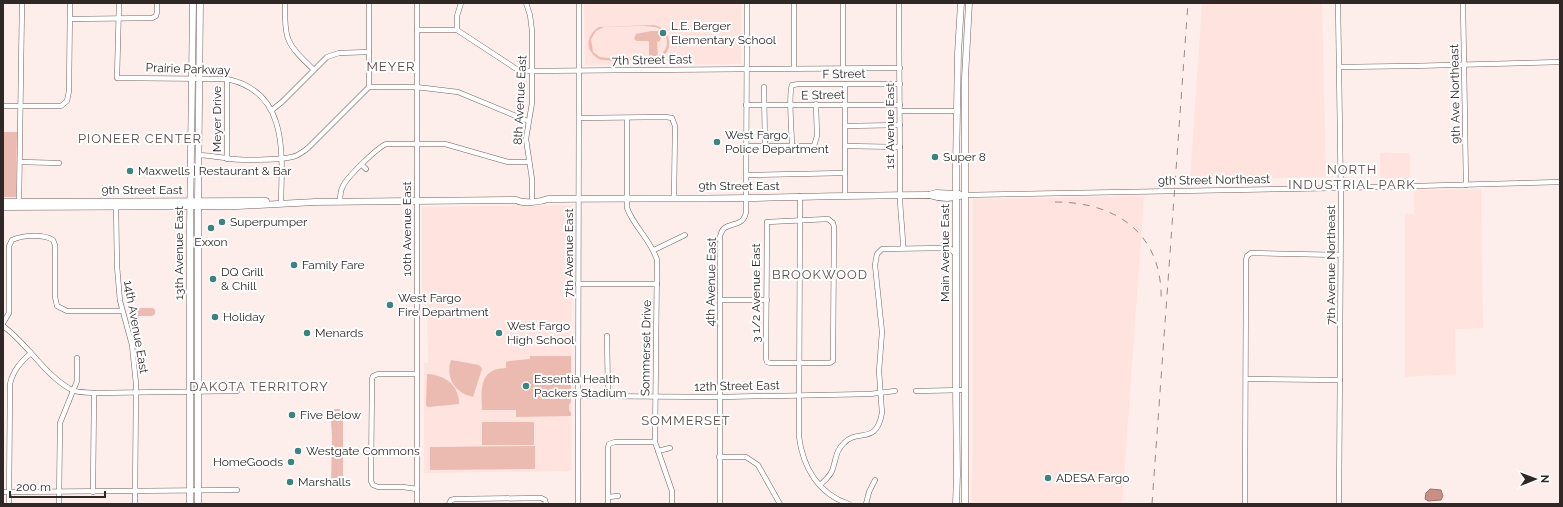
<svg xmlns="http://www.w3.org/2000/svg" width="1563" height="507" font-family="Raleway,sans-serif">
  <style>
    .built { fill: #ffe3de }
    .green { fill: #ebbbb1; fill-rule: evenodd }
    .water { fill: #c98f84; stroke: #9b7068 }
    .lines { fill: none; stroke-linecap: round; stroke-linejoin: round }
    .minor-casing { stroke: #72625f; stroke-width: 5.5 }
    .major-casing { stroke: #72625f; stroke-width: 7 }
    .minor { stroke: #fff; stroke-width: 4.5 }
    .major { stroke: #fff; stroke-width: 6 }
    .rail { stroke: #968b89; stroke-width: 1; stroke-dasharray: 7 7; stroke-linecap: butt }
    .poi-dot { fill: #3c8481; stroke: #fff; stroke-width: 1.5 }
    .labels { text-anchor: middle; stroke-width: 4; stroke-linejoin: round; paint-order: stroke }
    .poi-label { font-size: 12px; fill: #2f2827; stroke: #fff; text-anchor: start }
    .street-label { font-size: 12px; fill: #2f2827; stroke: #fff }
    .neighbourhood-label { font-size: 13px; letter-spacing: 1px; fill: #5b4c49; stroke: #fff }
  </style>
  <rect width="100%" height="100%" fill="#fdeeeb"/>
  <g class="built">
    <path d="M584,3H741V64L585,65Z"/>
    <path d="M1202,3H1322L1326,177L1190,180Z"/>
    <rect x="1380" y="153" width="30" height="26"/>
    <path d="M1481,189L1483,328L1455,329L1456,374L1405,377V214H1414V190Z"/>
    <path d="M1144,196L1122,504H971L973,451V199Z"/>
    <path d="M572,205L571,471L424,473V363H428V358L427,311L422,300V207Z"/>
  </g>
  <g class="green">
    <path d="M654,25C669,28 676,49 661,57C655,61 605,62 599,59C595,57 591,53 589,48C587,39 592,31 599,27ZM604,27C620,27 639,25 654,27C669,29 672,50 658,56C650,60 609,59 600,57L593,52L591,39L596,31Z"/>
    <path d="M651,31H658L661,36L660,41L657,42L658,56H649V41H637L634,39L636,34Z"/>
    <path d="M3,132H17L16,197H3Z"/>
    <path d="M137,308H153L155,310V314L152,316H136L134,310Z"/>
    <path d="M530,356H571V402L569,405V410L571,413V416L516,417V410H482C481,389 479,369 506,368V362L509,361L530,359Z"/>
    <path d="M451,360L479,365L482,369L473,397C455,393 445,378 451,360Z"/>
    <path d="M427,374C445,375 459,385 459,404L428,407L426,405Z"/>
    <path d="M334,409H340L343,412V484L341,487H334L331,483L332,436L331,422V414Z"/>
    <rect x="482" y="422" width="52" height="23"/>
    <path d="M535,446V469L430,470V447Z"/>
  </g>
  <path class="water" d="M1430,489L1441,490L1443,496L1441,500L1428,501L1425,499L1426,493Z"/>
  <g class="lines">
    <defs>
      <g id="minor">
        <path d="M119,3L117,78L227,79C289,92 282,154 281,203"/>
        <path d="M285,3C285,41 286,43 313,69"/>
        <path d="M417,3V504"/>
        <path d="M526,3L530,15L532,31V103L526,139L532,179V198"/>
        <path d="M899,3L900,195C900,213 903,230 903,248"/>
        <path d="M1338,3L1341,202L1339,504"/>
        <path d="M1463,3L1466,185"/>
        <path d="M70,19L152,18L156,16L157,12V3"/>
        <path d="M417,30H457L518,70L524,71L900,68"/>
        <path d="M457,30V16L461,3"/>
        <path d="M1340,67L1412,66L1560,62"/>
        <path d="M794,68V3"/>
        <path d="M843,69V3"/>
        <path d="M845,84V196"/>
        <path d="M369,87H416L458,92L528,121"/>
        <path d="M764,87L765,146"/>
        <path d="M746,105H900"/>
        <path d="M3,106H61L67,101L69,91L70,3"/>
        <path d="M272,110L282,102L327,57L339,53L369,52"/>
        <path d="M900,111H957"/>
        <path d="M579,118L666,117L672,118L675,126L674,198"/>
        <path d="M627,118V208C634,227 651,240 657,260L655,442L672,491V504"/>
        <path d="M846,126L900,125"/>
        <path d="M746,146H814L817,136L816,104"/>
        <path d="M792,146C792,134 788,94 792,85L799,84H900"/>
        <path d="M845,146L900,147"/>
        <path d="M198,155C208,155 216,157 226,158C238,161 280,160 292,157C298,156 303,152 308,148L369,87V3"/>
        <path d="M227,159V79"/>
        <path d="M20,162L59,163"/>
        <path d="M362,165L366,169"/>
        <path d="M747,175L845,173"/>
        <path d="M964,195L1341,188L1560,182"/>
        <path d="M800,196L799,437C803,467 818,494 849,504"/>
        <path d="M340,202C340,196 340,191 343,186C347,177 377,148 386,144H445L508,162H529"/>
        <path d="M19,203L22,3"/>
        <path d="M116,204L117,266L120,301L132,345L136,384L135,504"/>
        <path d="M828,219L833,223L834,227L833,361L830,363H770L767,362L766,359L767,222Z"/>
        <path d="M654,250L685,235"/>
        <path d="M578,284H657"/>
        <path d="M720,300H767"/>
        <path d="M3,323L9,313V246L12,240C23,235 43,234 53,240L55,245V297L57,306L67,311H121"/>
        <path d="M3,326C28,344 44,375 72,390C78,393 87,392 94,393L237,391"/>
        <path d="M607,336L608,396"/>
        <path d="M416,374H378L373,376L372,379L371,481L373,485L378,487H403L417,489"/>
        <path d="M1246,379L1340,380"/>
        <path d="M916,391L964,390"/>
        <path d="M579,396L720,397L870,394L895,391"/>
        <path d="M658,451L670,448"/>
        <path d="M719,457H746L758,465L780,504"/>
        <path d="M820,485C824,481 832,475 833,468C836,459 836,450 844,443C858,428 876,446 882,413L879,371L882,332L875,265L877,254L882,249L944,248L951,249L956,255"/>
        <path d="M3,492L237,490"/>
        <path d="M93,492L94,393"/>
        <path d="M608,497L618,496"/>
        <path d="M9,504L10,384C13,370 21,362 31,353"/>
        <path d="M59,504L60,423L77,381V358"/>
        <path d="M449,504L451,500L455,499L541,498L545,500L546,504"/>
        <path d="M578,504L579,3"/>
        <path d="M608,504V448L609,444L615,442H655"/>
        <path d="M720,504V237C723,218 743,231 746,212L747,3"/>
        <path d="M866,504L869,492L875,480"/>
        <path d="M1245,504L1246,260L1247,256L1251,253L1340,255"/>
      </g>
      <g id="major">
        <path d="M929,195L936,193L959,194"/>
        <path d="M3,202L266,201"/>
        <path d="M3,207L238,206L315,202L516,200C524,204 540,202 548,199C615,198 681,199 748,198C808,197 869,195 929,195C941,199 953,199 964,195"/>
        <path d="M190,504V227L193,3"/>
        <path d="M198,504V201L200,3"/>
        <path d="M956,504L957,475L956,390V166L958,53L961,3"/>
        <path d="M965,504V78L969,3"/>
      </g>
    </defs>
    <use href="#minor" class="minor-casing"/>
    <use href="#major" class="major-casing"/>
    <use href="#minor" class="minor"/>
    <use href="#major" class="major"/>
    <g class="rail">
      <path d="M1055,202C1119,202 1164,236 1161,303"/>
      <path d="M1152,504L1188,3"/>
    </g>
  </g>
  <g class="poi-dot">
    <circle cx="663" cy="33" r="4"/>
    <circle cx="717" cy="142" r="4"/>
    <circle cx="935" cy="157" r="4"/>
    <circle cx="130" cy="171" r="4"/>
    <circle cx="222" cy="222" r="4"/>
    <circle cx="211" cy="228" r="4"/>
    <circle cx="294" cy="265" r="4"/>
    <circle cx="213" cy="279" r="4"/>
    <circle cx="390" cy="305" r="4"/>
    <circle cx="215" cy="317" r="4"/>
    <circle cx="307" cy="333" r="4"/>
    <circle cx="499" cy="333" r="4"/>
    <circle cx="526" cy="386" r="4"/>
    <circle cx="292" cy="415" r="4"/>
    <circle cx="298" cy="451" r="4"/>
    <circle cx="291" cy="462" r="4"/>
    <circle cx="1048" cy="478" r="4"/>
    <circle cx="290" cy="482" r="4"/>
  </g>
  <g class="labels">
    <g class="poi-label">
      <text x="671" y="30">L.E. Berger<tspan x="671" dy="14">Elementary School</tspan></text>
      <text x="725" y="139">West Fargo<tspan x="725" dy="14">Police Department</tspan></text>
      <text x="943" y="161">Super 8</text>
      <text x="138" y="175">Maxwells | Restaurant &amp; Bar</text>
      <text x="230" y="226">Superpumper</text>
      <text x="211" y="246" text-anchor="middle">Exxon</text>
      <text x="302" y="269">Family Fare</text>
      <text x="221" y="276">DQ Grill<tspan x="221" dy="14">&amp; Chill</tspan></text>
      <text x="398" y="302">West Fargo<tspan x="398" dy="14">Fire Department</tspan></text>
      <text x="223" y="321">Holiday</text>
      <text x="507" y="330">West Fargo<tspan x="507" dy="14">High School</tspan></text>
      <text x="315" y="337">Menards</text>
      <text x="534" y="383">Essentia Health<tspan x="534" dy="14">Packers Stadium</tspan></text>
      <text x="300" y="419">Five Below</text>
      <text x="306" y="455">Westgate Commons</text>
      <text x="283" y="466" text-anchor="end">HomeGoods</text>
      <text x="1056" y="482">ADESA Fargo</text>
      <text x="298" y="486">Marshalls</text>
    </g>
    <g class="street-label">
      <text transform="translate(652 60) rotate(-1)" y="4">7th Street East</text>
      <text transform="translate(188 69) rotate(2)" y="4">Prairie Parkway</text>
      <text transform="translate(844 74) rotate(-1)" y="4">F Street</text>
      <text transform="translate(1455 94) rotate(-91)" y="4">9th Ave Northeast</text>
      <text transform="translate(823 95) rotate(-1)" y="4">E Street</text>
      <text transform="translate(520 100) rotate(-87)" y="4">8th Avenue East</text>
      <text transform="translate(217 119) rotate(-90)" y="4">Meyer Drive</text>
      <text transform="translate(890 126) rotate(-90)" y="4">1st Avenue East</text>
      <text transform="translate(1214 180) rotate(-1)" y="4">9th Street Northeast</text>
      <text x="739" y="190">9th Street East</text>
      <text x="142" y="194">9th Street East</text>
      <text transform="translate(407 229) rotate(-90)" y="4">10th Avenue East</text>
      <text transform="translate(179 253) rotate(-90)" y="4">13th Avenue East</text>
      <text transform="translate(569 253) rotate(-90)" y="4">7th Avenue East</text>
      <text transform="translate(945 253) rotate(-90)" y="4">Main Avenue East</text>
      <text transform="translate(1331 265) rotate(-90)" y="4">7th Avenue Northeast</text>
      <text transform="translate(711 282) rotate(-89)" y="4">4th Avenue East</text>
      <text transform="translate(756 293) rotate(-90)" y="4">3 1/2 Avenue East</text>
      <text transform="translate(136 327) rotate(80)" y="4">14th Avenue East</text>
      <text transform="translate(646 348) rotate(-89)" y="4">Sommerset Drive</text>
      <text transform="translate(737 386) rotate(-1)" y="4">12th Street East</text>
    </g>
    <g class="neighbourhood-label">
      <text x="391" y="71">MEYER</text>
      <text x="140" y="143">PIONEER CENTER</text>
      <text x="1352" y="174">NORTH<tspan x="1352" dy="15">INDUSTRIAL PARK</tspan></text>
      <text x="820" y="279">BROOKWOOD</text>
      <text x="259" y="391">DAKOTA TERRITORY</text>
      <text x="686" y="425">SOMMERSET</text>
    </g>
  </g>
  <rect width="1563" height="507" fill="none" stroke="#2f2827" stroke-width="8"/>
  <g transform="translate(1535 479) rotate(89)" stroke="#ffffff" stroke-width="3" paint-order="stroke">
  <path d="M0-3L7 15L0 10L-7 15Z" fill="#2f2827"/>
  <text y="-6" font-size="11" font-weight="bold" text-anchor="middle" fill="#2f2827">N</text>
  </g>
  <path d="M10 491v6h95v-6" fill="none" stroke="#2f2827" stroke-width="2"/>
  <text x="16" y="491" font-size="12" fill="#2f2827" stroke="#ffffff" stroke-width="3" paint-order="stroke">200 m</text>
</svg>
